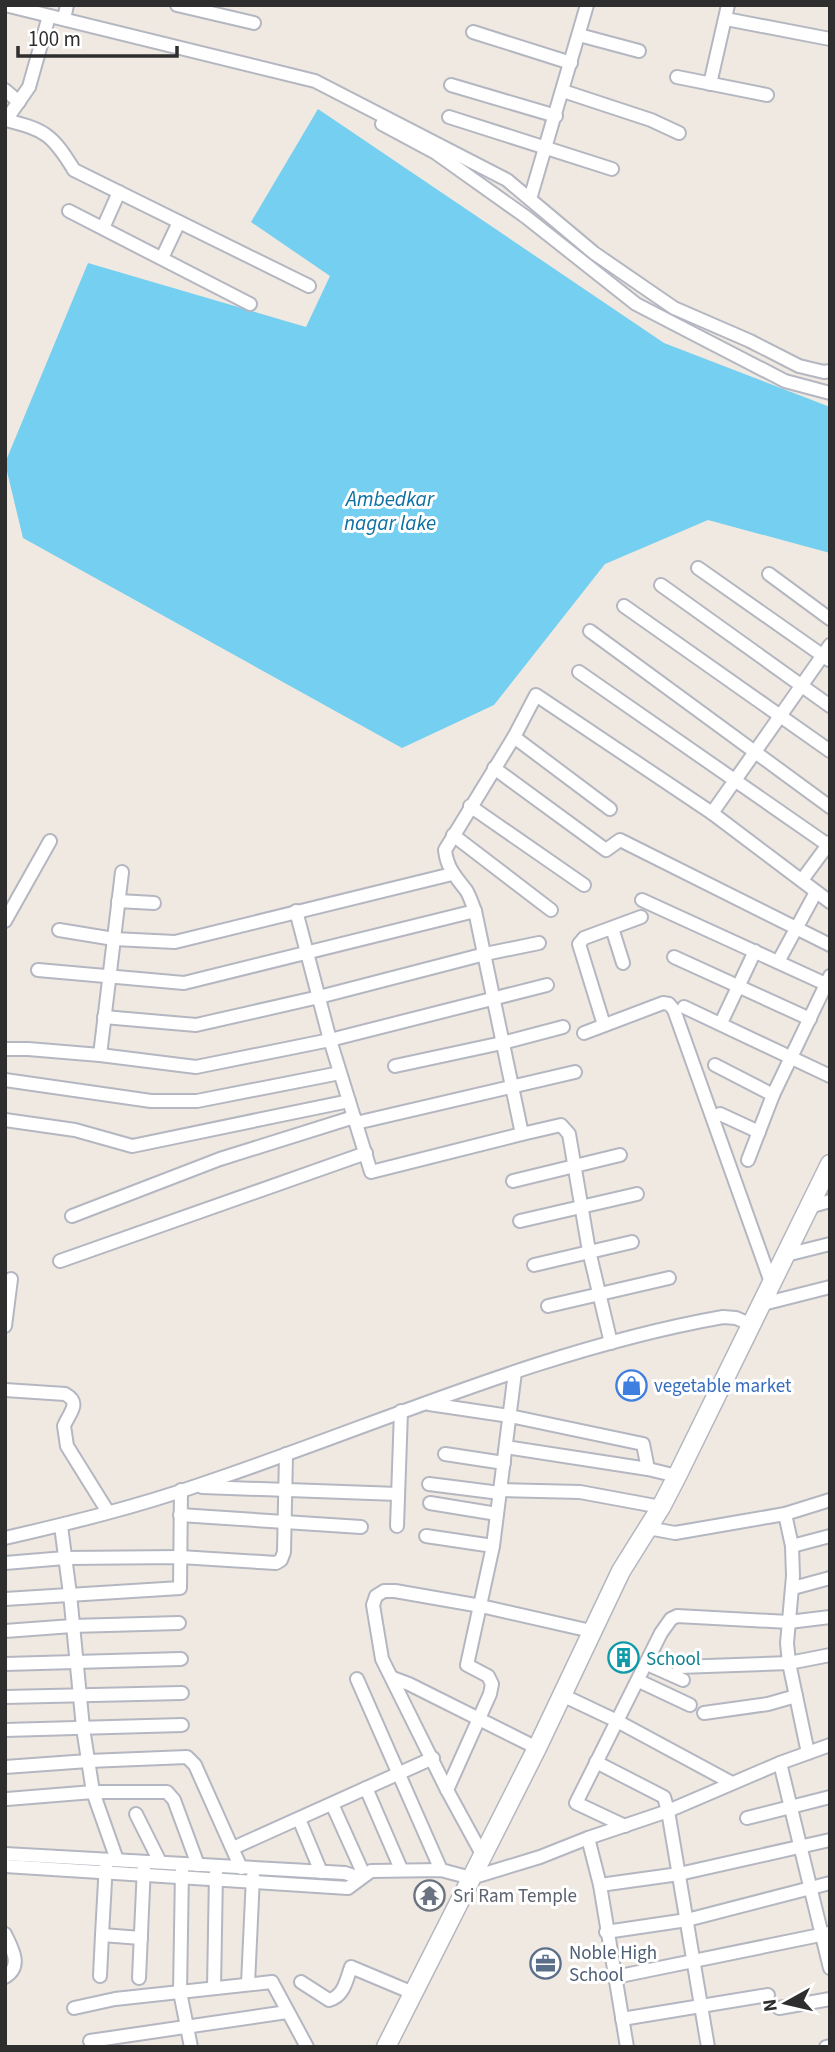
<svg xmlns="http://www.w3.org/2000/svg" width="835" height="2052" font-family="'Source Sans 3',sans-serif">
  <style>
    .water { fill: #75cff0 }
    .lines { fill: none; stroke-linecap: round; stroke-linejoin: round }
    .street-casing { stroke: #b4b7c1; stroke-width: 16 }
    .secondary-casing { stroke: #b4b7c1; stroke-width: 21 }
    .street { stroke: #fff; stroke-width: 12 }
    .secondary { stroke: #fff; stroke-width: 18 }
    .labels { text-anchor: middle; stroke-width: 6; stroke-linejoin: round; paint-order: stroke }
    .shop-label { font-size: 19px; fill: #366cbe; stroke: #fff; text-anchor: start }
    .culture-label { font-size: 19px; fill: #0d838f; stroke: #fff; text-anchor: start }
    .worship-label { font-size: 19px; fill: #5b616d; stroke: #fff; text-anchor: start }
    .service-label { font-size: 19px; fill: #4e5e75; stroke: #fff; text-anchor: start }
    .water-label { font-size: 21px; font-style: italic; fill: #0d6fa3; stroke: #fff }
  </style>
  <rect width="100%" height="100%" fill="#efe9e1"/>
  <path class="water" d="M318,109L664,343L830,407V553L708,520L605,564L494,705L402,748L23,538L5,463L88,263L306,327L330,276L251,222Z"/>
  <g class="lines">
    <defs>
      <g id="street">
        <path d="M5,5L315,81L507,180L594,253L674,308L750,341L799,366L824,372L830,371"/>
        <path d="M177,5L254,23"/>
        <path d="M49,16L29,87L6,120C45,130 52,134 74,170L309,286"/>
        <path d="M64,19L67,5"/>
        <path d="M726,19L830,39"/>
        <path d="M473,32L571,63"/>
        <path d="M579,35L639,51"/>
        <path d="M677,77L767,95"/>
        <path d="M710,84L728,5"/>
        <path d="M451,85L556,116"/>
        <path d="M5,90L19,102"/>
        <path d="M563,91L651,120L679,133"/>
        <path d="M449,117L612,169"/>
        <path d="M382,124L436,153L526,217L636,304L785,381L830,393"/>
        <path d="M530,199L587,5"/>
        <path d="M69,211L250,304"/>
        <path d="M103,228L119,192"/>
        <path d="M162,258L179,222"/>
        <path d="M698,568L829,660"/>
        <path d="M769,574L830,619"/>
        <path d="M661,585L830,706"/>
        <path d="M624,606L830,751"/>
        <path d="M590,631L830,807"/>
        <path d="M579,672L828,845"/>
        <path d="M514,737L610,809"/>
        <path d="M494,768L606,850L620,840L830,945"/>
        <path d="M470,806L584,885"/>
        <path d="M712,813L830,645"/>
        <path d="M453,835L551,910"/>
        <path d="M802,880L830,842"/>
        <path d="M642,900L830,986"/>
        <path d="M118,901L154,903"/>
        <path d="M296,911L330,1040L371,1172L522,1134"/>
        <path d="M5,921L50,841"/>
        <path d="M612,928L623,963"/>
        <path d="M59,930L114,939L175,942L452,874"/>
        <path d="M674,957L810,1019"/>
        <path d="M778,962L816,892"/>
        <path d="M38,970L184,983L475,911"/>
        <path d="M684,1007L830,1076"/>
        <path d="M104,1017L196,1025L319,997L485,954L539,943"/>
        <path d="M721,1023L755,951"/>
        <path d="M604,1025L579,944L584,938L641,917"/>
        <path d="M584,1033L663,1003L669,1004L674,1010L772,1285"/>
        <path d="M5,1049H28L100,1055L196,1067L330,1040L547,985"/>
        <path d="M100,1055L122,872"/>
        <path d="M715,1065L773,1095"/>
        <path d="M395,1066L502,1043L563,1027"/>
        <path d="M5,1080L151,1101H197L340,1073"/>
        <path d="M720,1114L759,1132"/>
        <path d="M5,1120L75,1130L132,1146L349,1101"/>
        <path d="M356,1123L575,1072"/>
        <path d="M748,1160L773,1095L830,976"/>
        <path d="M513,1181L620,1155"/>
        <path d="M809,1207L830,1201"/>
        <path d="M72,1216L220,1159L354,1117"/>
        <path d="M520,1221L637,1194"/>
        <path d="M786,1255L830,1244"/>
        <path d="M60,1261L366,1153"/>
        <path d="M534,1265L632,1242"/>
        <path d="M763,1304L830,1287"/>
        <path d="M548,1306L669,1278"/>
        <path d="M5,1326L11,1279"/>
        <path d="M611,1343L589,1251L569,1134L561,1125L522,1134L475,911C472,904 470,896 466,890C455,876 447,868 445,850L514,737L536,695L712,813L830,902"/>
        <path d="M5,1390L65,1394C82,1403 69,1413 64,1426L67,1446L108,1512"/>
        <path d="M429,1404L510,1416L643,1444L648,1469"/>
        <path d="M506,1447L648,1469L677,1476"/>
        <path d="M445,1454L504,1463"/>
        <path d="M429,1484L500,1493"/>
        <path d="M202,1487L398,1494"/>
        <path d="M501,1490L580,1492L661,1507"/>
        <path d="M430,1503L497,1514"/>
        <path d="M785,1514L792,1546L793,1576L787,1643L789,1663L808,1753"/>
        <path d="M180,1515L361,1527"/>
        <path d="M61,1526L70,1594L83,1728L93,1792L117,1860"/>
        <path d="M397,1526L401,1411"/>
        <path d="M648,1528L675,1533L785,1514L830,1500"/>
        <path d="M426,1536L493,1546"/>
        <path d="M5,1538C70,1523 136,1507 199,1485C373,1427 542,1349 723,1317L736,1318L752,1325"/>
        <path d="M792,1546L830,1536"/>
        <path d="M5,1563L65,1558L180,1557L276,1563L281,1560L284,1552L286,1454"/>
        <path d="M793,1588L830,1578"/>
        <path d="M5,1599L180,1588L181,1490"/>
        <path d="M5,1631L72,1626L179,1623"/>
        <path d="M5,1664L181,1659"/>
        <path d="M647,1664L683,1680"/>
        <path d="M679,1667L789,1663L830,1655"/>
        <path d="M393,1678L409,1684L537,1748"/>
        <path d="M357,1679L441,1870"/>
        <path d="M639,1681L690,1705"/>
        <path d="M562,1695L617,1721L732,1783"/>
        <path d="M5,1697L182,1693"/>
        <path d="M704,1713L768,1704L796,1696"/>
        <path d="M5,1730L182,1725"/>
        <path d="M596,1762L664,1797L668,1811L708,2047"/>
        <path d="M780,1763L830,1968"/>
        <path d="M5,1767L88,1761L187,1757L195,1765L241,1868"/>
        <path d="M366,1788L401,1869"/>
        <path d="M447,1790L490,1694L492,1684L488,1676L467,1665L493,1546L515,1372"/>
        <path d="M7,1799L93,1792H167L174,1800L198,1865"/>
        <path d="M332,1804L364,1875"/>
        <path d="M136,1814L160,1862"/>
        <path d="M747,1818L830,1797"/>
        <path d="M299,1819L321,1872"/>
        <path d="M625,1826L576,1803L661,1633L671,1619L677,1616L789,1622L830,1617"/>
        <path d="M588,1838L600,1885L627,2047"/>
        <path d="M233,1848L433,1758"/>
        <path d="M5,1854L345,1873L360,1878"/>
        <path d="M483,1856L447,1790L382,1659L373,1605L376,1596L384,1591H395L481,1606L591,1631"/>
        <path d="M5,1866L348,1888L371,1871L441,1870L471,1878L540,1857L588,1838L668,1811L780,1763L830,1745"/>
        <path d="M182,1870L180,1992L191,2047"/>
        <path d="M600,1885L679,1874L830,1840"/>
        <path d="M606,1932L687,1920L830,1883"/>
        <path d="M5,1934C12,1949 23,1966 5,1977"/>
        <path d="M102,1935L106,1863"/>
        <path d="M100,1976L102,1935L141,1938"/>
        <path d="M615,1977L830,1933"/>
        <path d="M139,1978L144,1866"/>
        <path d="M301,1982L329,2000C344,1996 346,1981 351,1967L413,1993"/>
        <path d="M248,1984L253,1876"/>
        <path d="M214,1988L216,1873"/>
        <path d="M74,2008L115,1999L272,1982L307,2047"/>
        <path d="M779,2008L830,1999"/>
        <path d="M622,2019L768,1995"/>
        <path d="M90,2041L287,2012"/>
        <path d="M826,2047L830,2046"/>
      </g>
      <path id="secondary" d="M386,2047L537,1748L621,1571L661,1507L677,1476L830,1164"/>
    </defs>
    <use href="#street" class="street-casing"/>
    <use href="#secondary" class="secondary-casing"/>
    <use href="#street" class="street"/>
    <use href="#secondary" class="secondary"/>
  </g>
  <defs>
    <symbol id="shop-ring" viewBox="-11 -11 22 22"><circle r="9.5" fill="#fff" stroke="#3f7fe0" stroke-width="1.5"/><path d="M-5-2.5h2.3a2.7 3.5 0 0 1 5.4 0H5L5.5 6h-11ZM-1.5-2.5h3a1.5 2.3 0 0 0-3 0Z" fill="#3f7fe0"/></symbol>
    <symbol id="building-ring" viewBox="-11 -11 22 22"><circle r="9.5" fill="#fff" stroke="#0f9aa8" stroke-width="1.5"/><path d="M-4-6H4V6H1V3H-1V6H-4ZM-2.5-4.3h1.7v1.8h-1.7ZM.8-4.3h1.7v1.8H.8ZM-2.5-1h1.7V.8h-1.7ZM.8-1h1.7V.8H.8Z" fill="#0f9aa8"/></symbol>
    <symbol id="temple-ring" viewBox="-11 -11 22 22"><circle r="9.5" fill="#fff" stroke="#6b7280" stroke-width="1.5"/><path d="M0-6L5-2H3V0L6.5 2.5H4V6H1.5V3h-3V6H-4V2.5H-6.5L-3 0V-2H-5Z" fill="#6b7280"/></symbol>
    <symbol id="office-ring" viewBox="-11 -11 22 22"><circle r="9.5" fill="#fff" stroke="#5c6f8a" stroke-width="1.5"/><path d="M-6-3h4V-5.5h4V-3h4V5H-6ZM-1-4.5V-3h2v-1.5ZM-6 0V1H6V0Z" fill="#5c6f8a"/></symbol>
  </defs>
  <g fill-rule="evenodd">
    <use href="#shop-ring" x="614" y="1368" width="35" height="35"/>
    <use href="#building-ring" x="606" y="1640" width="35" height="35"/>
    <use href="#temple-ring" x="412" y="1878" width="35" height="35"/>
    <use href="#office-ring" x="528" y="1946" width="35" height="35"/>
  </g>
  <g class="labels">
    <g class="shop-label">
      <text x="654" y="1392">vegetable market</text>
    </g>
    <g class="culture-label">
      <text x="646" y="1665">School</text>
    </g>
    <g class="worship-label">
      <text x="453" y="1902">Sri Ram Temple</text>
    </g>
    <g class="service-label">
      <text x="569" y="1959">Noble High<tspan x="569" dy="22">School</tspan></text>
    </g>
    <g class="water-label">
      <text x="390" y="506">Ambedkar<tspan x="390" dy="24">nagar lake</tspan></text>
    </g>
  </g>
  <rect width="835" height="2052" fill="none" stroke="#2e2e2e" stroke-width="14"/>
  <g transform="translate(786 2003) rotate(262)" stroke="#ffffff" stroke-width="5" paint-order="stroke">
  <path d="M0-5L12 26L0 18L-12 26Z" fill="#2e2e2e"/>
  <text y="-10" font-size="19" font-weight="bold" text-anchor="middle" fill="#2e2e2e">N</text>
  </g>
  <path d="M18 46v10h159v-10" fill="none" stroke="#2e2e2e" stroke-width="3.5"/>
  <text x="28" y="46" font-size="21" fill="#2e2e2e" stroke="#ffffff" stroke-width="5" paint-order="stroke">100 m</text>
</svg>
